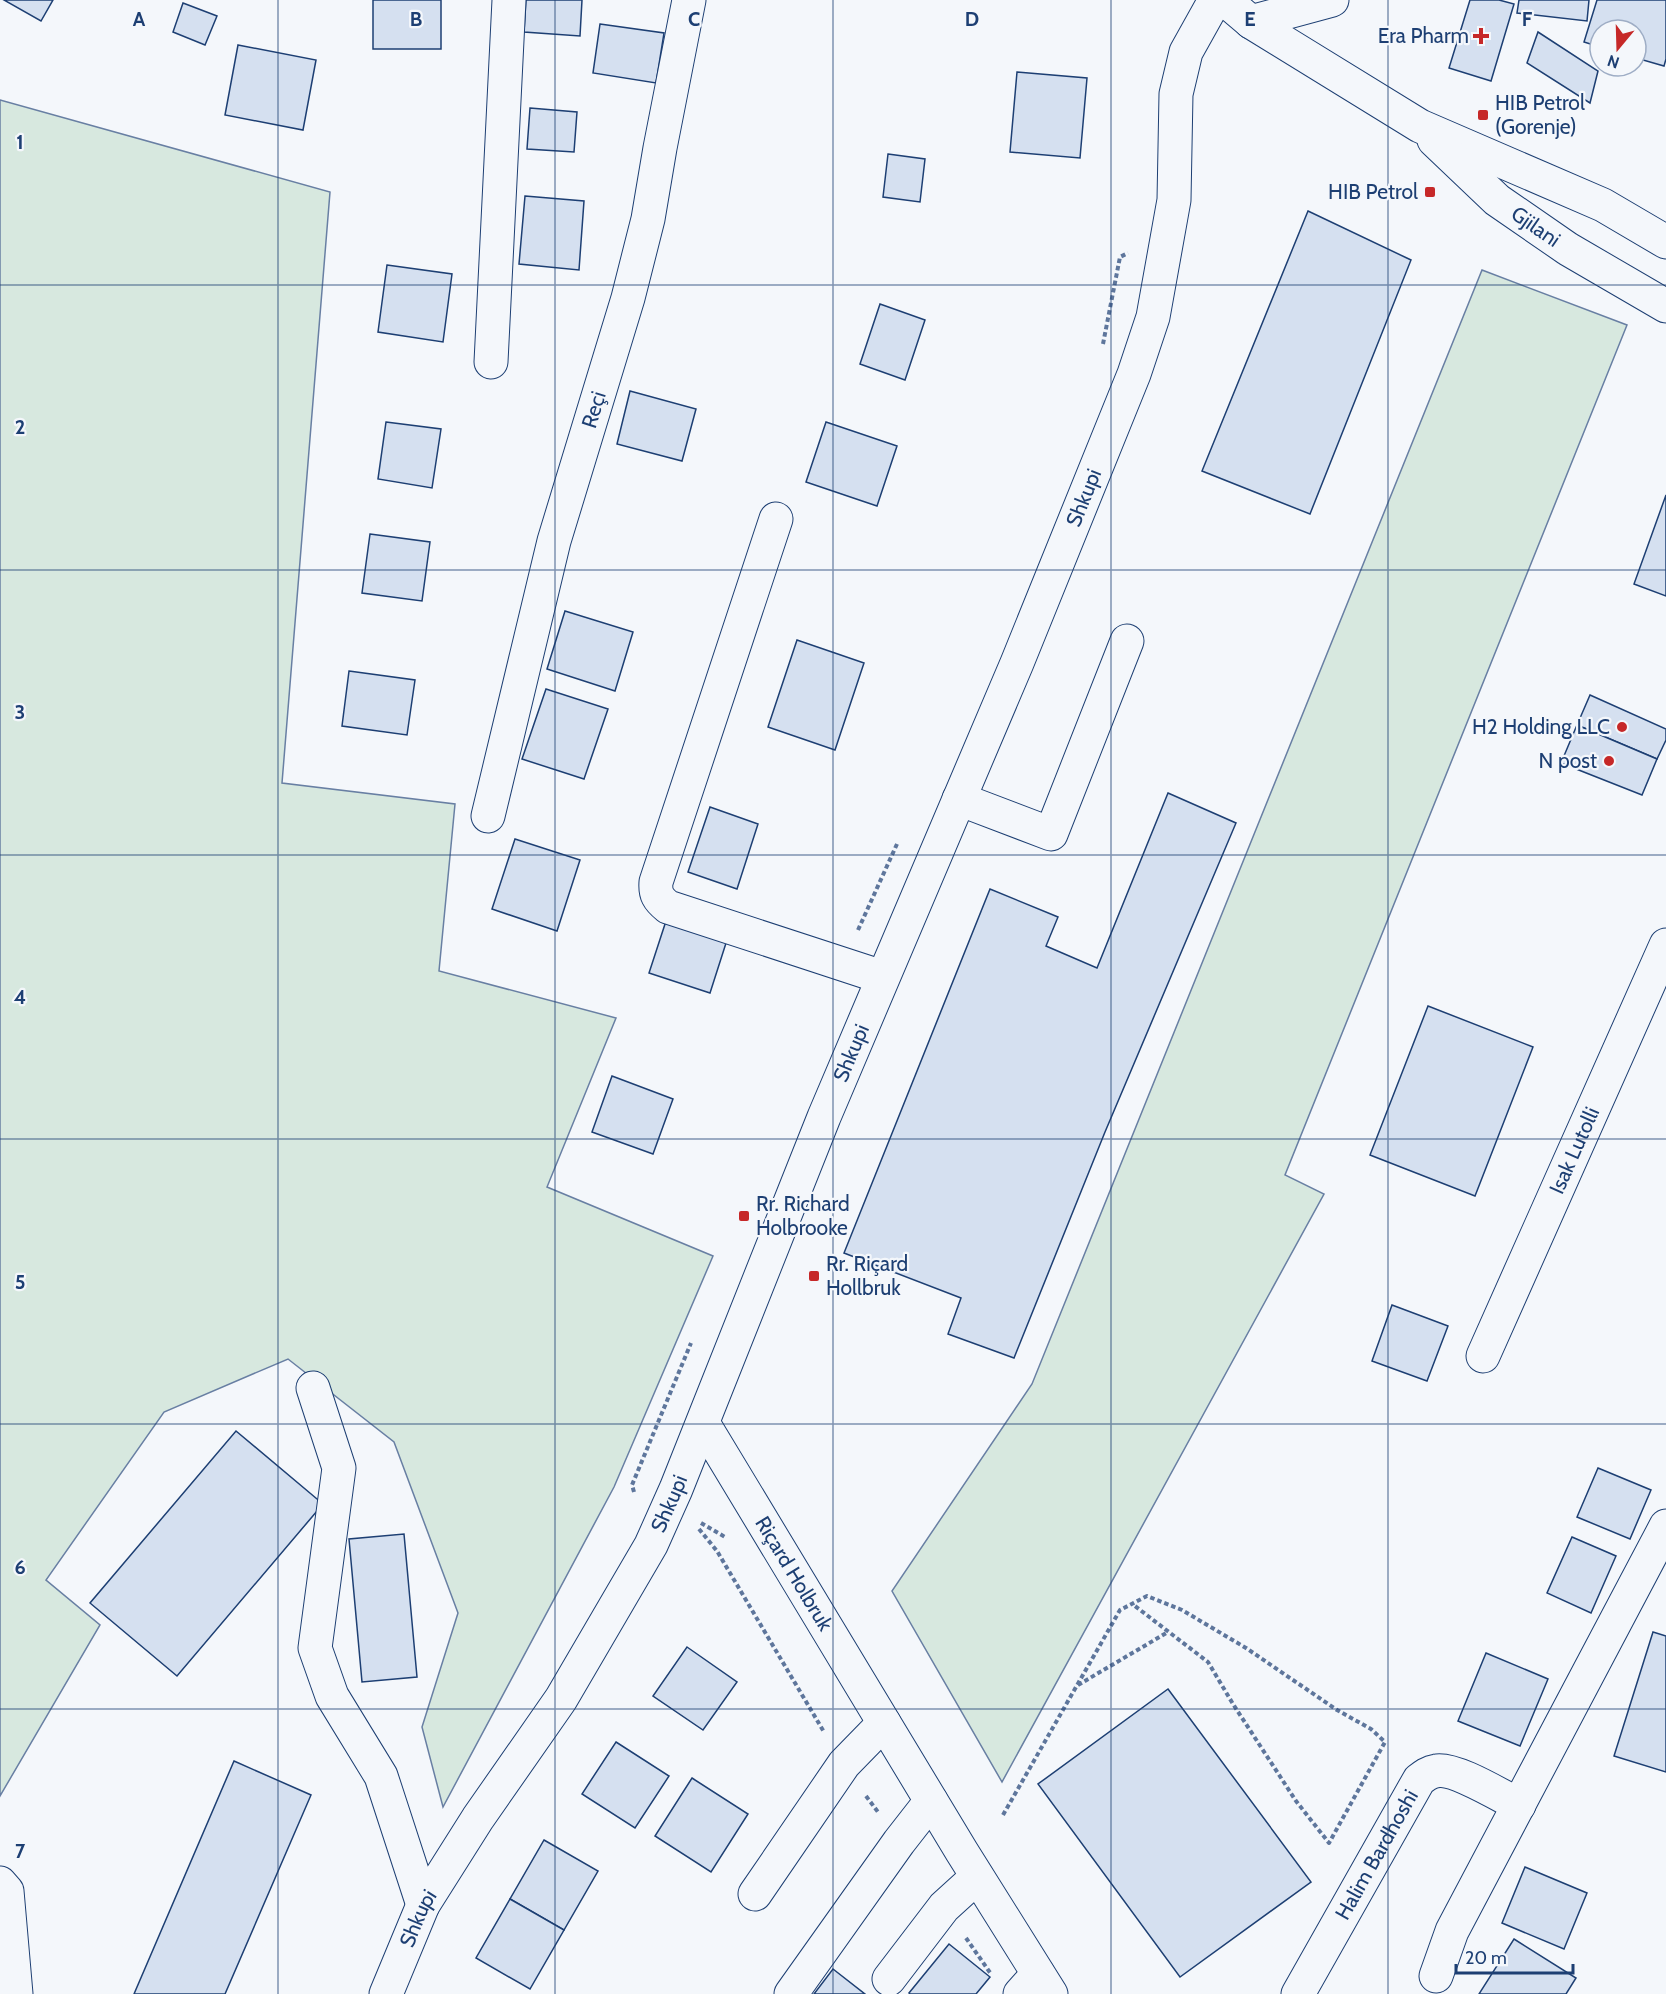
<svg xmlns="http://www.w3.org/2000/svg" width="1666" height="1994" font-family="Cabin,sans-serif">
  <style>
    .green { fill: #d7e8df; stroke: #687fa3; stroke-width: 1.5 }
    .building { fill: #d5e0f0; stroke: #1d3f73; stroke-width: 1.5 }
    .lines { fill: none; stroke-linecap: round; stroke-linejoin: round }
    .minor-casing { stroke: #1d3f73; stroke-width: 35 }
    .major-casing { stroke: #1d3f73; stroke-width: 35 }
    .path { stroke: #5e769c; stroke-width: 4; stroke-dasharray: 4.5 3; stroke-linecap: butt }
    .minor { stroke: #f4f7fb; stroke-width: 33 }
    .major { stroke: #f4f7fb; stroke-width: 33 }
    .grid { fill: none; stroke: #1d3f73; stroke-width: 1.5; stroke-opacity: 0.55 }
    .poi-dot { fill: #c62828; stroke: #f4f7fb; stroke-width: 2 }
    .labels { text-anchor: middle; stroke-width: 4.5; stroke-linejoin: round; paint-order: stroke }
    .poi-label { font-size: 21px; fill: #1d3f73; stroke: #f4f7fb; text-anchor: end }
    .street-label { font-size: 21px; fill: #1d3f73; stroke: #f4f7fb }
    .grid-label { font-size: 20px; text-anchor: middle; font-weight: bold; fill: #1d3f73; stroke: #f4f7fb; stroke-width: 4.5; stroke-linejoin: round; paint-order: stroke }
  </style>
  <rect width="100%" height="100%" fill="#f4f7fb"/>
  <g class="green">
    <path d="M0,100L330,192L282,783L455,804L439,971L616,1018L547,1187L713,1256L614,1487L443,1807L422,1727L458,1613L394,1442L288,1359L164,1412L46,1580L100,1625L0,1796Z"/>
    <path d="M1482,270L1627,325L1285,1175L1324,1194L1002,1782L892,1591L1032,1384Z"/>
  </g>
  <g class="building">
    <path d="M4,0H53L41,21Z"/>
    <rect x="373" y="0" width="68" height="49"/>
    <path d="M526,0H582L580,36L524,32Z"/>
    <path d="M1470,0H1499L1514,4L1491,81L1449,68Z"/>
    <path d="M1519,0H1589L1587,21L1517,13Z"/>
    <path d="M1597,0H1666V59L1664,66L1636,58V30H1600V47L1584,42Z"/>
    <path d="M183,3L217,16L205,45L173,32Z"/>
    <path d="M600,24L664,33L656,83L593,73Z"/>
    <path d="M1538,32L1598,71L1590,103L1527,63Z"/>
    <path d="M238,45L316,60L303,130L225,115Z"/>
    <path d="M1017,72L1087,78L1080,158L1010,152Z"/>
    <path d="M530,108L577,112L574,152L527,149Z"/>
    <path d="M888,154L925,159L920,202L883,197Z"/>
    <path d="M525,196L584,201L579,270L519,264Z"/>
    <path d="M1308,211L1411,260L1310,514L1202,471Z"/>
    <path d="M387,265L452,274L443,342L378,332Z"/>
    <path d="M880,304L925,320L905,380L860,364Z"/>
    <path d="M630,391L696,409L682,461L617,444Z"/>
    <path d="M386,422L441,429L432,488L378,479Z"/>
    <path d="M826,422L897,446L877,506L806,482Z"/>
    <path d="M1666,495V596L1634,584Z"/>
    <path d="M370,534L430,542L422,601L362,593Z"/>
    <path d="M565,611L633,632L615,691L547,669Z"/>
    <path d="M797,640L864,663L835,750L768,727Z"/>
    <path d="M349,671L415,680L407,735L342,726Z"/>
    <path d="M546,689L608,709L584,779L522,759Z"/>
    <path d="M1590,695L1666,729V740L1657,759L1577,725Z"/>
    <path d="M1577,725L1657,759L1642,795L1561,763Z"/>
    <path d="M1168,793L1236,823L1105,1132L1014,1358L948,1334L961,1298L844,1253L990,889L1058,917L1046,946L1097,968Z"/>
    <path d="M710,807L758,824L737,889L688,872Z"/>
    <path d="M515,839L580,860L557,931L492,909Z"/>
    <path d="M666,921L727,940L710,993L649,973Z"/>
    <path d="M1428,1006L1533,1047L1475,1196L1370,1155Z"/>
    <path d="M612,1076L673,1099L653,1154L592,1132Z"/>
    <path d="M1392,1305L1448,1326L1427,1381L1372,1361Z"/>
    <path d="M236,1431L323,1504L177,1676L90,1603Z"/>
    <path d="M1598,1468L1651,1490L1630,1539L1577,1517Z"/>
    <path d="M404,1534L417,1677L362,1682L349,1539Z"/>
    <path d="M1572,1537L1616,1556L1591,1613L1547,1593Z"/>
    <path d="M1653,1632L1666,1636V1772L1614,1756Z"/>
    <path d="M687,1647L737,1682L703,1730L653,1696Z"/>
    <path d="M1486,1653L1548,1679L1520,1746L1458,1721Z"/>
    <path d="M1168,1689L1311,1882L1180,1977L1038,1784Z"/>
    <path d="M616,1742L669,1776L635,1828L582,1794Z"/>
    <path d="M234,1761L311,1795L225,1994H134Z"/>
    <path d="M692,1778L748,1814L711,1872L655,1836Z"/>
    <path d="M544,1840L598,1871L564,1930L510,1899Z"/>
    <path d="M1525,1867L1587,1893L1564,1949L1502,1923Z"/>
    <path d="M510,1899L564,1930L530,1989L476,1958Z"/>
    <path d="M1514,1939L1576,1978L1566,1994H1479Z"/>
    <path d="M949,1944L990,1977L976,1994H910L909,1993Z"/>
    <path d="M833,1969L865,1994H814Z"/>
  </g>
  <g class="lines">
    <defs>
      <g id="minor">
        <path d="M1251,22L1332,0"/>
        <path d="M491,362L509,0"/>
        <path d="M776,519L656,882C655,894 658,899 668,907L882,977"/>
        <path d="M959,799L1051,834L1127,641"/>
        <path id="s1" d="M488,816L554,541L628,298L648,219L660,148L689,0"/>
        <path id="s2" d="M1483,1356L1666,945"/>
        <path d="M313,1388L339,1468L315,1648L332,1696L381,1776L423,1905"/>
        <path id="s3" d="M703,1423L962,1852L1051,1994"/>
        <path d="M0,1883L7,1891L16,1994"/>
        <path d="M755,1894L844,1764L884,1723"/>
        <path d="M1436,1976L1452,1931L1666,1526"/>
        <path d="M889,1979L944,1907L977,1877"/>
        <path id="s4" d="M386,1994L423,1905L478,1818L561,1699L651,1545L676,1489L824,1117L1017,663L1134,374L1153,317L1174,200L1176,94L1186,52L1215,0"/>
        <path d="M791,1994L899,1842L931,1801"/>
        <path d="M1020,1994L1038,1974"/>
        <path id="s5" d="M1298,1994L1419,1780C1424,1776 1429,1772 1436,1771C1454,1767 1501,1796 1519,1805"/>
      </g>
      <g id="major">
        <path d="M1225,0L1251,22L1420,126L1603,205L1666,242"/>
        <path id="s6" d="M1434,140L1497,200L1568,249L1666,306"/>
      </g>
    </defs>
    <use href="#minor" class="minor-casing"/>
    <use href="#major" class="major-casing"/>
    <g class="path">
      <path d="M1103,344L1120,257L1128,253"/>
      <path d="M858,930L897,844"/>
      <path d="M634,1492L632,1485L691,1343"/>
      <path d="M701,1523L725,1537"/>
      <path d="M699,1529L717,1551L824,1732"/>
      <path d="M1078,1685L1168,1632"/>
      <path d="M866,1796L878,1812"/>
      <path d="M1003,1815L1120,1610L1147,1596L1182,1610L1246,1648L1337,1710L1371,1729L1385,1742L1329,1843L1296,1801L1233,1704L1208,1662L1131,1603"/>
      <path d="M966,1938L991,1974"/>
    </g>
    <use href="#minor" class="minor"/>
    <use href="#major" class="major"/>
  </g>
  <path class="grid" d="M278,0V1994M555,0V1994M833,0V1994M1111,0V1994M1388,0V1994M0,285H1666M0,570H1666M0,855H1666M0,1139H1666M0,1424H1666M0,1709H1666"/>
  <g class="poi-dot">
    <path d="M1478 27h6v6h6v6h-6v6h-6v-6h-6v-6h6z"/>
    <rect x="1477" y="109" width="12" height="12" rx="3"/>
    <rect x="1424" y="186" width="12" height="12" rx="3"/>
    <circle cx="1622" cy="727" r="6"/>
    <circle cx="1609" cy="761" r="6"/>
    <rect x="738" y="1210" width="12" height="12" rx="3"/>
    <rect x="808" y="1270" width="12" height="12" rx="3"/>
  </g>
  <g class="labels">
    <g class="poi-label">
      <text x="1469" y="43">Era Pharm</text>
      <text x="1495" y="110" text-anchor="start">HIB Petrol<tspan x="1495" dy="24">(Gorenje)</tspan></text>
      <text x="1418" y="199">HIB Petrol</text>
      <text x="1610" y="734">H2 Holding LLC</text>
      <text x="1597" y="768">N post</text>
      <text x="756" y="1211" text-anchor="start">Rr. Richard<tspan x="756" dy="24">Holbrooke</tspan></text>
      <text x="826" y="1271" text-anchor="start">Rr. Riçard<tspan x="826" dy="24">Hollbruk</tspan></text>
    </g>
    <g class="street-label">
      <text dy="7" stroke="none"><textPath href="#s6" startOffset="134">Gjilani</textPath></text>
      <text dy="7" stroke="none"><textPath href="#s1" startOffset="420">Reçi</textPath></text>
      <text dy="7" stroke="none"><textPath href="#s4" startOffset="1656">Shkupi</textPath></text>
      <text dy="7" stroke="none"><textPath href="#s4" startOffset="1054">Shkupi</textPath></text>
      <text dy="7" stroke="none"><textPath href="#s2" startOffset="225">Isak Lutolli</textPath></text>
      <text dy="7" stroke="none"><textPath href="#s4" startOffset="568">Shkupi</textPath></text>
      <text dy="7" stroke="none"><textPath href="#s3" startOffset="176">Riçard Holbruk</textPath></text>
      <text dy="7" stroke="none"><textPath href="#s5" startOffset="160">Halim Bardhoshi</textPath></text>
      <text dy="7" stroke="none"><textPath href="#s4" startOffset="82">Shkupi</textPath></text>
    </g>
  </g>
  <g class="grid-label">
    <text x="139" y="26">A</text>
    <text x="416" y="26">B</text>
    <text x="694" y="26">C</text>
    <text x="972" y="26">D</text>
    <text x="1250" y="26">E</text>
    <text x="1527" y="26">F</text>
    <text x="20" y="149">1</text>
    <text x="20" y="434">2</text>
    <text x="20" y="719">3</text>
    <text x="20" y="1004">4</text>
    <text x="20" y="1289">5</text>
    <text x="20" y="1574">6</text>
    <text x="20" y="1858">7</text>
  </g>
  <g transform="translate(1618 48) rotate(199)"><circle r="28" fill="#f4f7fb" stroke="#9eadc5" stroke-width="1.5"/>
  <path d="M0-4.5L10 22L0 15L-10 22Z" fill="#c62828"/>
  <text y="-9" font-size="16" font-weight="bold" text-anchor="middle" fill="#1d3f73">N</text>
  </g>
  <path d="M1456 1964v9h117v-9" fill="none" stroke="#1d3f73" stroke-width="3"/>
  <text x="1465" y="1964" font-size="18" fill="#1d3f73" stroke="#f4f7fb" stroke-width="4.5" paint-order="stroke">20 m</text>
</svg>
